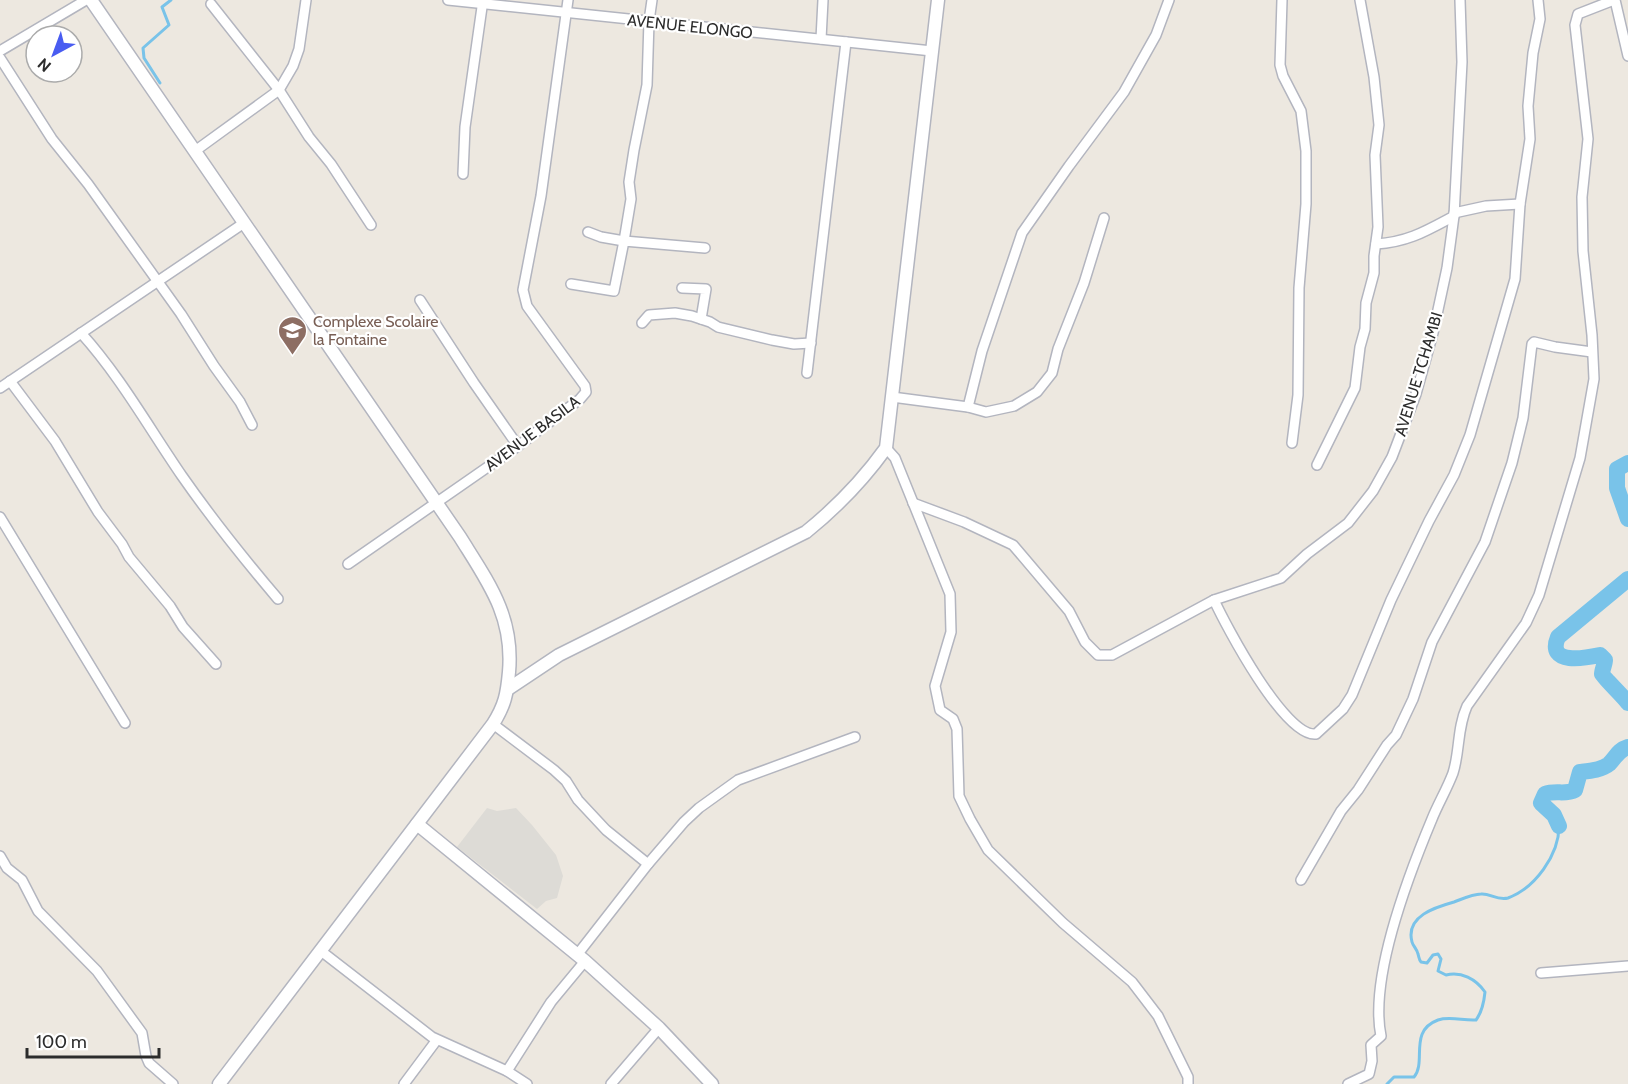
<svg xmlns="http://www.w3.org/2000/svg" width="1628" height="1084" font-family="Cabin,sans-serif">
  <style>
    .plaza { fill: #dddbd6 }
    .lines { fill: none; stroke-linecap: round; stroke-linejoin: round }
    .stream { stroke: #79c3e9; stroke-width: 3 }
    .river { stroke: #79c3e9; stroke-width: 16 }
    .street-casing { stroke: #b3b5bf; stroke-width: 12 }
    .secondary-casing { stroke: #b3b5bf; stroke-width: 15 }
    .street { stroke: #fff; stroke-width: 9 }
    .secondary { stroke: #fff; stroke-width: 12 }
    .labels { text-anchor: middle; stroke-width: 4.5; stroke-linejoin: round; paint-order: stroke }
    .street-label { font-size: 16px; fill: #2c2c2c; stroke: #fff }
    .education-label { font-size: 16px; fill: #785e54; stroke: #fff; text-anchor: start }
  </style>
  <rect width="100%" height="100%" fill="#ede8e0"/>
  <path class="plaza" d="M487,808L497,811L516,808L532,825L556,855L563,876L557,898L546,901L537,909L457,847Z"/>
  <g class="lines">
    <g class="stream">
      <path d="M160,83L144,58L143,48L169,25L162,7L171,0"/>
      <path d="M1387,1084L1394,1077H1414C1427,1062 1408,1031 1438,1020C1450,1016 1464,1021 1476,1020C1482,1012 1484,1002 1485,992C1476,979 1461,971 1446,975L1438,971L1441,959L1438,954L1433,955L1427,963L1421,962C1419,960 1419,957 1418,954C1417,949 1413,946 1412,942C1405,916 1436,907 1454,902C1462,899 1473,894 1481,894C1490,893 1497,901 1508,898C1535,888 1559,855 1559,826"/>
    </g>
    <g class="river">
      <path d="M1628,463L1617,469V488L1628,519"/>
      <path d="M1628,579L1558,637C1546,666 1586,658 1600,655L1605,660C1605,664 1602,670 1602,674C1603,677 1624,697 1628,703"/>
      <path d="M1559,826L1554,815L1541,803L1545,794C1555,790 1566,795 1575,790L1580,772C1589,771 1602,770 1609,764C1616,757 1618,750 1628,747"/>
    </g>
    <defs>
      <g id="street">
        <path d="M448,0L932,51"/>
        <path d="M1282,0L1280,65L1283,76L1301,111L1306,151V204L1299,288L1298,395L1292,443"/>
        <path d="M1615,0L1628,56"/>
        <path d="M211,4L279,90L309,137L331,164L371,225"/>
        <path d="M821,39L823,0"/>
        <path d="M0,51L86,0"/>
        <path d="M0,58L52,139L88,184L181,314L214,366L240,402L252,425"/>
        <path d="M195,151L279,90L293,66L299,49L306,0"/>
        <path d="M463,174L465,127L483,0"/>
        <path d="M1454,213L1486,206L1520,204"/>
        <path d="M588,232L601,237L624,241L631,199L629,182L634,150L647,85L649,21L652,0"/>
        <path d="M1376,244C1408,242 1426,231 1454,216"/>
        <path d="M571,284L614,291L624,241L705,248"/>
        <path d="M682,288L706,289L701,319"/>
        <path d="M420,300L474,383L518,446"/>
        <path d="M642,323L649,315L675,313L692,316L710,322L718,327L772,340L794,344L811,343"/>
        <path d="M81,333C120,376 149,428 182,476C212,519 244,559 278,599"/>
        <path d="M807,373L846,42"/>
        <path d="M10,381L55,441L98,512L122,544L129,557L170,606L183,627L216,664"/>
        <path d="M0,388L244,223"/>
        <path d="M892,397L968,407L986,412L1014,406L1037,392L1052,373L1058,349L1084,283L1104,218"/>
        <path d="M968,407L982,351L1022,233L1069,166L1124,92L1156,35L1169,0"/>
        <path d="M886,448L895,458L950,594L951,632L935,686L940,710L953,719L957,729L959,796L970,819L988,850L1063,923L1132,982L1158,1016L1188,1077V1084"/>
        <path d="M1317,465L1355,388L1360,347L1365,329L1366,303L1374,273V256L1378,227L1375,155L1379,125L1374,77L1360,0"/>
        <path d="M913,503L964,522L1013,545L1069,611L1085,642L1098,655H1112L1214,600L1281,578L1307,554L1348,523L1373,491L1392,457L1416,394L1433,333L1447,268L1454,216L1462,62L1460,0"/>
        <path d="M0,517L125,723"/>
        <path d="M348,564L518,446L580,399L586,392L585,386L527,306L523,290L541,196L568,0"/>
        <path d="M1214,600C1226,626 1285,738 1316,734L1343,709L1352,695L1391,600L1429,521L1454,475L1470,435L1515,279L1520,204L1530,139L1528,106L1533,53L1540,19L1538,0"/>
        <path d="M493,724L554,770L566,781L578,800L606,830L648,864"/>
        <path d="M0,856L7,868L22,880L38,911L97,971L142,1033L146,1056L149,1063L173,1084"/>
        <path d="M1301,880L1341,811L1358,790L1387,745L1396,735L1413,699L1432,642L1485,542L1512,463L1523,418L1532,344L1534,342L1555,347L1592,352"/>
        <path d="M321,951L432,1037L507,1071L527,1084"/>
        <path d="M577,955L648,864L684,822L699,808L738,780L855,737"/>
        <path d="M1541,973L1628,966"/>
        <path d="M507,1071L551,1002L585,961"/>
        <path d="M404,1084L436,1041"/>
        <path d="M611,1084L659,1028"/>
        <path d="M1348,1084L1369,1074L1372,1061L1371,1045L1381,1036C1369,978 1409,874 1432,819C1438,804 1447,789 1453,773C1460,751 1457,728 1467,706L1526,623L1539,595L1580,458L1594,379L1592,335L1583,251L1582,197L1588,139L1575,25L1578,14L1614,0"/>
      </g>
      <g id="secondary">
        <path d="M91,0L460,537C488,582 514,616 509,672C507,694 505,705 493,724L219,1084"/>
        <path d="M508,689L559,655L806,532C837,507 863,480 886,448L938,0"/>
        <path d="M417,824L585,961L659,1028L712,1084"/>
      </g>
    </defs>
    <use href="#street" class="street-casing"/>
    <use href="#secondary" class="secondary-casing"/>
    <use href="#street" class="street"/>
    <use href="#secondary" class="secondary"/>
  </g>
  <defs>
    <symbol id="school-pin" viewBox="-11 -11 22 30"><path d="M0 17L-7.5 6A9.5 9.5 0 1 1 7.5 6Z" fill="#8d6e63" stroke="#fff"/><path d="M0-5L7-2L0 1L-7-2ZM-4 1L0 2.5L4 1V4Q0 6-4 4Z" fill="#fff"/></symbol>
  </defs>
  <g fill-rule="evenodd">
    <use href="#school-pin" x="276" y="314" width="33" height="45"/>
  </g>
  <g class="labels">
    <g class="street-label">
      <text transform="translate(690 26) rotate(6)" y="6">AVENUE ELONGO</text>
      <text transform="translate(1418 374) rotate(-73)" y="6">AVENUE TCHAMBI</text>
      <text transform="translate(532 433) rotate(-37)" y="6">AVENUE BASILA</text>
    </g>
    <g class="education-label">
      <text x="313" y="327">Complexe Scolaire<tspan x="313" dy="18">la Fontaine</tspan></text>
    </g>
  </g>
  <g transform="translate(54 54) rotate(221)"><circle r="28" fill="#ffffff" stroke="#ababab" stroke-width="1.5"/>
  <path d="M0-4.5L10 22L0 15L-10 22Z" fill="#495cf1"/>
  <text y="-9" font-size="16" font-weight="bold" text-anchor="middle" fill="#2c2c2c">N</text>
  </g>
  <path d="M27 1048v9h132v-9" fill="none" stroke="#2c2c2c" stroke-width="3"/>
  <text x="36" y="1048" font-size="18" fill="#2c2c2c" stroke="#ffffff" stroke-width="4.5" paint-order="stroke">100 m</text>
</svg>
